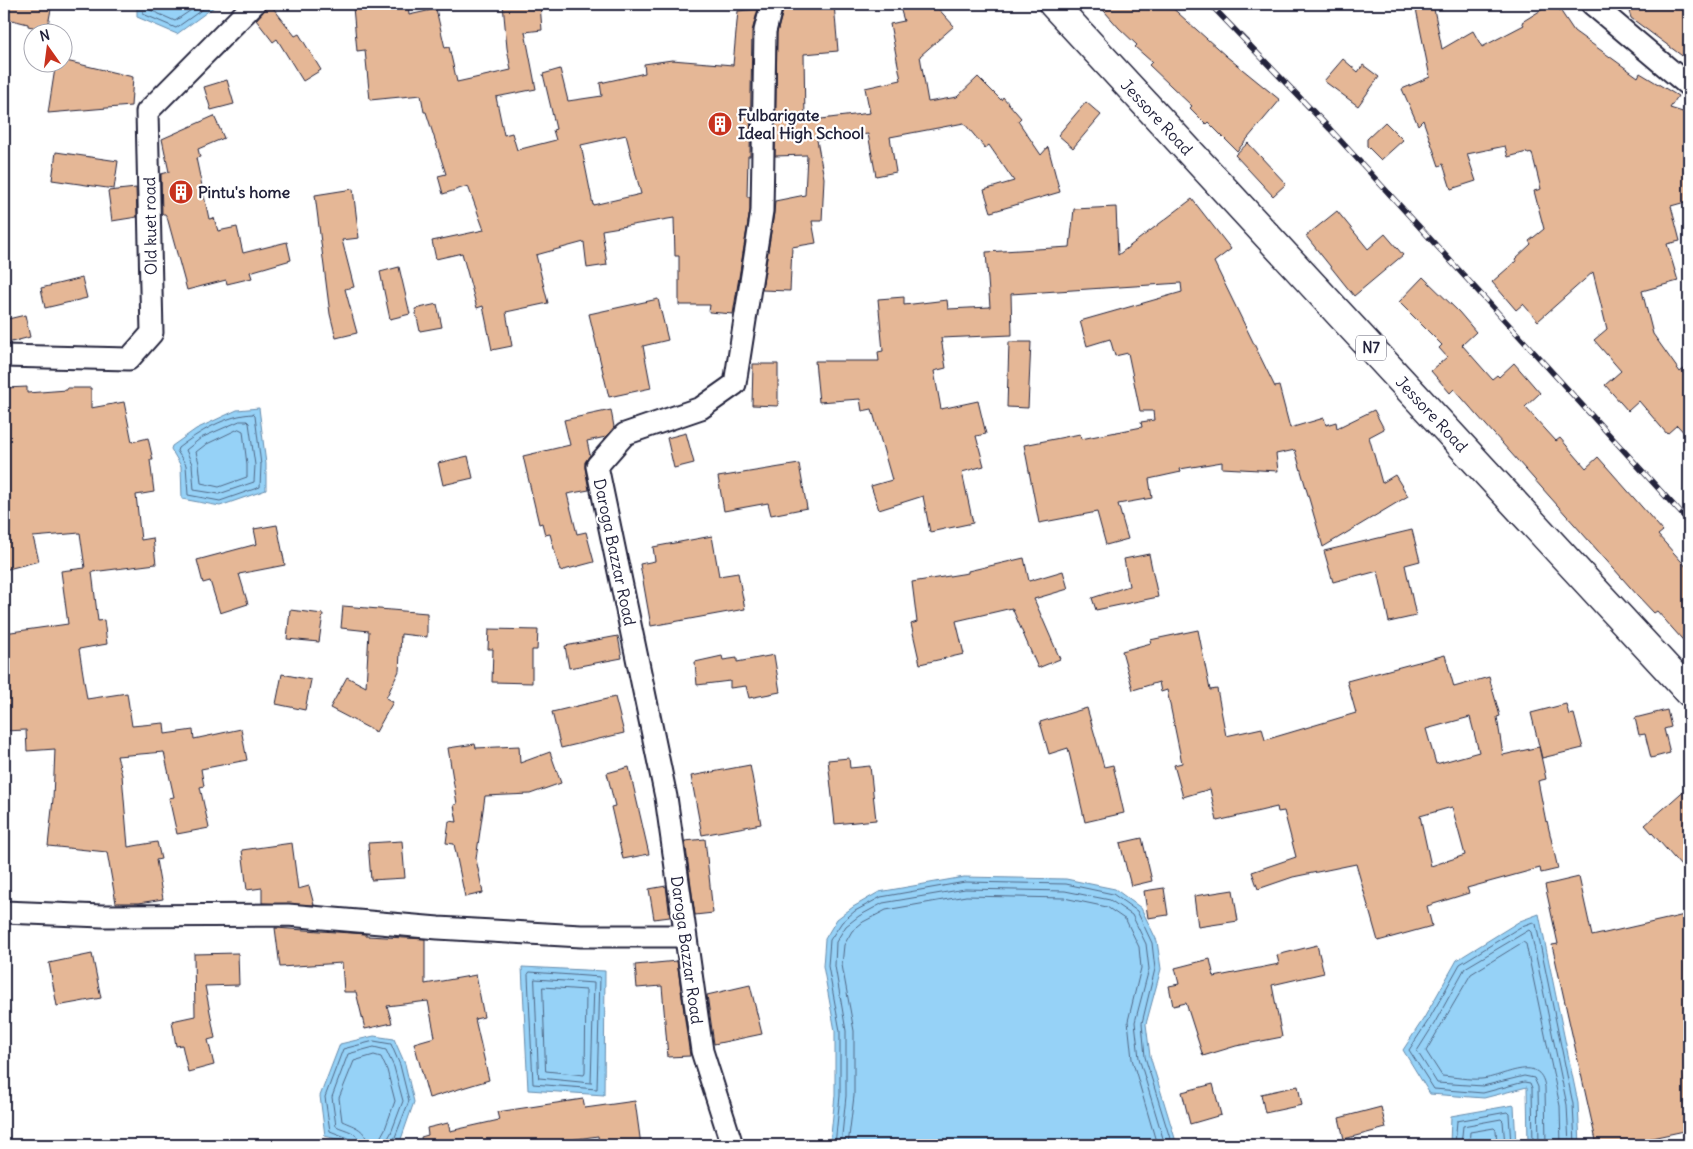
<svg xmlns="http://www.w3.org/2000/svg" width="1693" height="1149" font-family="Delius,sans-serif">
  <style>
    .water { fill: #96d2f7; stroke: #688cac }
    .lines { fill: none; stroke-linecap: round; stroke-linejoin: round }
    .shore { stroke: #506886; stroke-width: 1 }
    .building { fill: #e5b796; stroke: #22223b; fill-rule: evenodd }
    .street-casing { stroke: #22223b; stroke-width: 25 }
    .highway-casing { stroke: #22223b; stroke-width: 31 }
    .street { stroke: #fff; stroke-width: 21 }
    .highway { stroke: #fff; stroke-width: 28 }
    .rail-casing { stroke: #22223b; stroke-width: 5.5 }
    .rail { stroke: #fff; stroke-width: 4; stroke-dasharray: 11; stroke-linecap: butt }
    .labels { text-anchor: middle; stroke-width: 4.5; stroke-linejoin: round; paint-order: stroke }
    .shield { fill: #fff; stroke: #646476; stroke-width: 1 }
    .shield-label { font-size: 15px; font-weight: bold; fill: #22223b }
    .poi-label { font-size: 16px; font-weight: bold; fill: #22223b; stroke: #fff; text-anchor: start }
    .street-label { font-size: 16px; fill: #22223b; stroke: #fff }
  </style>
  <rect width="100%" height="100%" fill="#fff"/>
  <filter id="ink" filterUnits="userSpaceOnUse"><feTurbulence type="fractalNoise" baseFrequency=".02" numOctaves="2"/><feDisplacementMap in="SourceGraphic" scale="10" xChannelSelector="R" yChannelSelector="G"/><feConvolveMatrix kernelMatrix="1 2 1 2 8 2 1 2 1" color-interpolation-filters="sRGB"/></filter>
  <g filter="url(#ink)">
    <g class="water">
      <path d="M137,4H218L177,34L137,17Z"/>
      <path d="M259,408L266,464V490L220,506L182,499L181,466L171,449L172,446L196,429L237,410Z"/>
      <path d="M964,877L1066,879L1115,889L1141,908L1157,941L1161,969L1146,1024L1150,1056L1177,1145H830L835,1095V1031L823,966L825,939L837,919L853,907L879,892Z"/>
      <path d="M1539,914L1578,1103L1580,1145H1528L1527,1087L1484,1098L1430,1094L1403,1050L1424,1018L1457,960L1520,921Z"/>
      <path d="M522,967L605,971L604,1095L528,1090Z"/>
      <path d="M374,1036L394,1039L405,1064L414,1102L400,1142C375,1149 350,1143 325,1136L320,1096L340,1044Z"/>
      <path d="M1514,1105L1516,1145H1450L1451,1116Z"/>
    </g>
    <g class="lines">
      <g class="shore">
        <path d="M142,4L143,14L176,28L210,4"/>
        <path d="M148,4L150,10L175,21L200,4"/>
        <path d="M253,414L255,416L261,465L260,487L220,501L188,495L186,465L177,451L178,448C199,432 226,415 253,414Z"/>
        <path d="M240,421H247L249,423L255,465L254,482L219,494L194,490L192,464L186,450L201,438Z"/>
        <path d="M239,429L243,431L247,465V477L219,487L201,483L199,463L196,452L205,445Z"/>
        <path d="M530,972L600,977L597,1089L533,1084L528,975Z"/>
        <path d="M535,979L594,983L591,1083L539,1078Z"/>
        <path d="M543,987L586,990L585,1073L584,1075L546,1071Z"/>
        <path d="M354,1145L351,1139L330,1131L325,1097L343,1049L374,1041L391,1044L400,1065L409,1101L392,1145"/>
        <path d="M360,1145C359,1131 346,1131 336,1126L332,1097L348,1054L374,1047L386,1050L394,1067L403,1101L391,1133L387,1140L386,1145"/>
        <path d="M367,1145C367,1129 355,1127 342,1121L339,1098L354,1061L374,1055L381,1057L387,1070L395,1101L385,1129L380,1138L379,1145"/>
        <path d="M835,1145L840,1096V1031L828,966L830,940L842,922L855,911L881,897L965,882L1066,884L1113,894L1137,911L1152,943L1155,969L1142,1023L1145,1057L1172,1145"/>
        <path d="M841,1145L846,1096V1031L835,966L836,942L846,926L859,916L883,903L965,889L1065,891L1110,900L1132,915L1146,944L1149,969L1135,1022L1139,1058L1165,1145"/>
        <path d="M848,1145L854,1096V1031L842,965L844,945L852,931L863,922L886,910L966,896L1064,898L1107,907L1126,920L1139,947L1141,968L1128,1021L1132,1059L1157,1145"/>
        <path d="M1455,1145L1457,1121L1507,1112L1509,1114L1511,1145"/>
        <path d="M1461,1145L1463,1126L1501,1119L1503,1121L1505,1145"/>
        <path d="M1469,1145L1470,1132L1494,1128L1496,1130L1497,1145"/>
        <path d="M1533,1145L1532,1088L1530,1083L1524,1082L1483,1093L1434,1089L1409,1050L1428,1021L1460,964L1522,926L1533,922L1536,924L1573,1104L1575,1145"/>
        <path d="M1539,1145L1538,1087L1534,1078L1524,1076L1483,1086L1437,1083L1417,1051L1434,1024L1465,968L1529,930L1531,932L1567,1105L1569,1145"/>
        <path d="M1546,1145L1545,1087C1540,1052 1502,1078 1481,1079C1469,1080 1455,1077 1442,1076L1426,1051L1471,974L1523,942L1526,944L1560,1106L1561,1145"/>
      </g>
    </g>
    <g class="building">
      <path d="M4,4H52L47,30L28,26V24L4,18Z"/>
      <path d="M266,4H270L295,36L299,34L321,70L303,81L277,39L273,42L256,20L263,12Z"/>
      <path d="M391,4H408L409,15L436,9L445,48L449,47L457,82L511,70L507,48L503,4H540L542,30L525,32L536,89L496,97L504,135L512,133L517,150L556,140L553,130L556,129L543,74L560,69L568,101L602,96L600,83L645,73L644,64L672,60L733,65L738,11L758,9L752,31L750,156H748L747,197H750V210L733,314L709,312L710,305H679V256H675L674,218L602,230L607,265L587,268L584,242L536,255L548,303L506,312L512,346L492,350L483,306L477,308L462,253L436,259L432,241L484,230L468,186L443,194L438,176L446,174L426,112H424L421,95L370,100L365,50L357,51L353,7ZM626,135L641,194L593,205L581,145Z"/>
      <path d="M834,4L838,51L804,54L805,121L870,113L865,88L901,80L890,24L904,21L899,4H934L954,26L920,56L928,102L957,97L978,77L1001,100L1003,97L1021,118L1018,121L1041,155L1048,147L1060,192L991,212L984,190L1014,181L989,145L985,148L964,123L890,137L896,172L876,176L868,134L817,140L824,178L822,221H812L816,243L792,247L790,291L762,290L774,213L775,201L805,195L807,155L775,156L777,33L784,7L790,6V8Z"/>
      <path d="M1098,4H1168L1226,56L1280,100L1237,151L1208,122L1206,124L1190,108L1192,106L1149,65L1152,62L1135,47L1137,45L1119,28Z"/>
      <path d="M1415,4H1433L1442,49L1473,31L1482,47L1524,25L1522,22L1551,4H1556L1574,31L1638,77L1640,73L1678,96L1670,108L1689,114V201L1671,206L1680,241L1667,244L1678,281L1642,291L1653,334L1680,372L1689,365V438L1677,425L1667,434L1639,401L1628,411L1605,385L1621,371L1594,340L1607,329L1593,272L1538,321L1523,304L1516,310L1492,282L1516,261L1515,259L1531,244L1529,241L1544,229L1534,191L1541,189L1532,153L1528,154L1527,152L1508,157L1505,146L1467,154L1476,181L1451,189L1443,164L1439,166L1423,120L1418,125L1402,89L1430,77Z"/>
      <path d="M1627,4H1689V61L1631,18Z"/>
      <path d="M1343,59L1358,72L1363,65L1379,77L1358,106L1324,81Z"/>
      <path d="M62,60L133,77L131,106L48,113L56,62H62Z"/>
      <path d="M227,80L234,104L211,110L204,87Z"/>
      <path d="M1086,102L1101,115L1073,148L1058,135Z"/>
      <path d="M214,116L224,138L198,149L200,157L196,158L209,219L214,218L218,231L237,227L243,253L287,242L291,260L250,272L252,278L227,284L226,280L187,290L167,217L165,214H162L161,174L169,172L162,139Z"/>
      <path d="M1385,122L1403,140L1381,160L1367,146V139Z"/>
      <path d="M1248,143L1286,184L1273,196L1235,155Z"/>
      <path d="M56,152L118,161L114,189L52,180Z"/>
      <path d="M136,188L137,217L112,221L108,191Z"/>
      <path d="M353,189L359,238L342,240L354,287L345,289L357,333L336,338L330,314L315,195Z"/>
      <path d="M1192,199L1231,249L1214,262L1275,387L1279,386L1290,428L1324,418L1326,425L1336,422L1337,428L1374,410L1384,429L1369,437L1382,483L1395,475L1408,496L1323,547L1295,450L1276,454L1278,471L1222,468V462L1180,469L1181,472L1149,479L1152,498L1118,504L1128,539L1106,545L1097,512L1039,523L1024,445L1080,434L1081,439L1142,427L1141,422L1154,420L1153,411H1140L1128,353L1115,356L1110,339L1087,346L1080,321L1182,292L1181,283L1011,294L1012,335L941,338L946,368L934,371L941,409L978,401L986,434L976,436L984,466L962,472L973,523L930,532L923,496L879,510L871,486L892,480L872,409L862,411L860,399L819,402L815,361H879L878,352L883,351L878,299L904,297V305L947,300L948,309L990,307L986,252L1070,247L1074,209L1116,207L1118,255Z"/>
      <path d="M1337,211L1368,249L1385,234L1403,255L1354,296L1306,236Z"/>
      <path d="M399,267L410,314L390,319L380,272Z"/>
      <path d="M1423,277L1459,312L1476,332L1462,345L1492,379L1497,375L1499,377L1514,363L1540,393L1525,407L1556,441L1560,438L1586,468L1598,457L1663,531L1658,535L1689,570V647L1657,611L1654,613L1638,596L1454,389L1450,393L1431,371L1447,357L1439,348L1442,345L1399,302Z"/>
      <path d="M82,278L87,298L45,308L41,288Z"/>
      <path d="M658,299L668,340L643,346L651,388L609,397L589,314Z"/>
      <path d="M437,304L442,327L420,331L415,309Z"/>
      <path d="M25,315L30,337L4,344V320Z"/>
      <path d="M1009,342H1031L1028,408L1007,407Z"/>
      <path d="M753,364H778V406L752,405Z"/>
      <path d="M27,387V393L67,390V388H91V408L124,402L132,442L148,438L153,460H150L154,492L136,495L141,540L153,538L156,564L92,572L98,621L104,620L107,644L79,649L87,699L127,693L132,726L164,723L165,734L193,730L194,739L241,729L247,760L201,769L204,786L200,787L209,828L177,834L169,798L174,797L164,752L117,756L122,775L128,847L157,842L161,859L156,860L163,899L139,903H116L107,852L48,846L53,799L55,749L27,751L26,730L4,731V633L68,624L61,571L85,568L80,533L33,537L39,561L4,570V464H7L5,440H6L5,388Z"/>
      <path d="M611,410L614,427L606,437L587,441L590,455L585,462V468L589,490L567,494L577,534L586,532L594,562L560,571L550,534L545,535L542,523L539,524L523,456L570,445L564,420Z"/>
      <path d="M686,433L694,463L674,468L667,438Z"/>
      <path d="M468,456L473,478L443,485L438,463Z"/>
      <path d="M799,464L807,508L771,515L768,503L724,511L718,477Z"/>
      <path d="M277,525L285,565L239,574L248,604L220,613L210,581L203,583L197,560L257,544L254,529Z"/>
      <path d="M1412,530L1420,561L1405,565L1416,616L1389,622L1378,571L1363,575V574L1333,582L1324,551Z"/>
      <path d="M712,536L719,576L738,573L745,609L651,626L640,564L655,561L653,547Z"/>
      <path d="M1149,554L1158,597L1096,610L1092,598L1129,586L1124,559Z"/>
      <path d="M1024,558L1029,581L1063,571L1068,589L1034,599L1060,659L1038,668L1012,608L956,621L964,654L920,664L911,624L917,622L912,582L968,573V571Z"/>
      <path d="M343,606L427,613V637L401,634L399,671L386,698L393,702L376,732L330,708L347,677L366,687L369,631L341,628Z"/>
      <path d="M290,610L323,614L319,642L287,639Z"/>
      <path d="M489,629L538,630L537,650H532V683L492,682L493,649H488Z"/>
      <path d="M1198,630L1210,690L1217,689L1226,736L1262,728L1265,740L1356,713L1347,681L1445,655L1454,687L1489,677L1500,716L1497,717L1503,755L1539,747L1546,779L1538,781L1546,822L1547,821L1558,869L1541,873L1540,868L1467,888L1469,893L1427,906L1432,926L1378,941L1356,864L1293,877L1258,889L1252,872L1296,857L1284,811L1278,812L1277,807L1217,821L1210,789L1183,797L1174,765L1182,763L1167,690L1161,692L1159,682L1133,690L1122,651L1151,643L1150,640ZM1470,717L1479,752L1436,764L1426,729ZM1452,807L1465,855L1431,866L1420,816Z"/>
      <path d="M618,636L622,658L569,668L565,646Z"/>
      <path d="M774,655L780,692L749,698L746,686L730,688V681L697,685L695,662L722,656L723,660L737,658V662Z"/>
      <path d="M282,674L311,680L305,710L276,704Z"/>
      <path d="M615,697L624,733L561,748L552,712Z"/>
      <path d="M1566,704L1569,715L1574,714L1583,748L1542,758L1531,713Z"/>
      <path d="M1087,708L1104,767L1113,765L1124,813L1085,822L1068,748L1049,754L1040,722Z"/>
      <path d="M1667,710L1671,727L1664,729L1670,753L1651,758L1645,734L1639,735L1635,718Z"/>
      <path d="M475,744L476,748L519,746L520,763L550,752L561,783L530,794L485,796L476,859L483,893L465,897L454,844L446,843L449,821L457,822L454,805L457,804L448,748Z"/>
      <path d="M849,758L850,768L870,766L876,820L835,824L828,760Z"/>
      <path d="M750,765L761,824L702,835L691,776Z"/>
      <path d="M629,767L649,854L623,859L611,807L615,806L607,773Z"/>
      <path d="M1689,786V875L1645,825Z"/>
      <path d="M1142,838L1152,881L1131,886L1120,843Z"/>
      <path d="M705,839L713,913L695,915L685,841Z"/>
      <path d="M402,841L405,878L371,880L368,843Z"/>
      <path d="M292,843L298,889L309,886L314,905L262,903V888L247,890L242,850Z"/>
      <path d="M1579,877L1592,936L1689,914V1130L1619,1145H1597L1552,945L1558,944L1545,885Z"/>
      <path d="M666,886L670,917L654,919L649,889Z"/>
      <path d="M1164,888L1168,915L1148,918L1144,891Z"/>
      <path d="M1233,890L1238,921L1198,927L1194,896Z"/>
      <path d="M275,928L366,934V936L425,939V984L476,975L484,1017L475,1019L489,1080L429,1098L414,1043L435,1037L428,1001L387,1006L392,1023L365,1029L356,992H344L342,963L280,967Z"/>
      <path d="M1317,945L1324,973L1272,985L1282,1037L1236,1046L1203,1056L1186,1003L1173,1006L1169,986L1179,984L1175,968L1210,959L1214,977L1279,964L1277,955Z"/>
      <path d="M238,953L239,985L205,986L215,1038L208,1040L214,1065L188,1072L182,1045L176,1046L172,1021L195,1016L194,954Z"/>
      <path d="M92,954L101,998L57,1006L49,963Z"/>
      <path d="M677,961L690,1056L668,1057L662,986L637,988L635,965Z"/>
      <path d="M750,985L762,1034L714,1044L707,995Z"/>
      <path d="M1213,1084L1221,1115L1190,1124L1182,1092Z"/>
      <path d="M1298,1086L1302,1105L1265,1113L1261,1094Z"/>
      <path d="M583,1099L585,1108L635,1101L641,1145H599L598,1136L533,1145H422L421,1137L428,1135L427,1128L448,1123L450,1131L499,1120L497,1112Z"/>
      <path d="M1381,1107L1386,1128L1344,1139L1339,1118Z"/>
    </g>
    <g class="lines">
      <defs>
        <g id="street">
          <path d="M1592,4L1689,86"/>
          <path d="M4,356L129,359L152,333L147,112L254,4"/>
          <path d="M4,912L102,916L288,915L438,928L581,936H685"/>
          <path d="M732,1145L702,1051L666,797L597,466L625,434L701,408L735,384L762,211L765,31L772,4"/>
        </g>
        <path id="highway" d="M1053,4L1689,692"/>
      </defs>
      <use href="#street" class="street-casing"/>
      <use href="#highway" class="highway-casing"/>
      <use href="#street" class="street"/>
      <use href="#highway" class="highway"/>
      <defs>
        <path id="rail" d="M1210,4L1330,129L1689,522"/>
      </defs>
      <use href="#rail" class="rail-casing"/>
      <use href="#rail" class="rail"/>
    </g>
  </g>
  <defs>
    <symbol id="building-disc" viewBox="-11 -11 22 22"><circle r="9.5" fill="#c8321e" stroke="#fff"/><path d="M-4-6H4V6H1V3H-1V6H-4ZM-2.5-4.3h1.7v1.8h-1.7ZM.8-4.3h1.7v1.8H.8ZM-2.5-1h1.7V.8h-1.7ZM.8-1h1.7V.8H.8Z" fill="#fff"/></symbol>
  </defs>
  <g fill-rule="evenodd">
    <use href="#building-disc" x="706" y="110" width="28" height="28"/>
    <use href="#building-disc" x="167" y="178" width="28" height="28"/>
  </g>
  <g class="labels">
    <rect class="shield" x="1356" y="335.5" width="30" height="25" rx="4"/>
    <g class="shield-label">
      <text x="1371" y="353">N7</text>
    </g>
    <g class="poi-label">
      <text x="738" y="121">Fulbarigate<tspan x="738" dy="18">Ideal High School</tspan></text>
      <text x="198" y="198">Pintu's home</text>
    </g>
    <g class="street-label">
      <text transform="translate(1157 117) rotate(47)" y="6">Jessore Road</text>
      <text transform="translate(150 226) rotate(-91)" y="6">Old kuet road</text>
      <text transform="translate(1432 414) rotate(47)" y="6">Jessore Road</text>
      <text transform="translate(615 552) rotate(78)" y="6">Daroga Bazzar Road</text>
      <text transform="translate(687 950) rotate(82)" y="6">Daroga Bazzar Road</text>
    </g>
  </g>
  <rect width="1693" height="1149" fill="none" stroke="#fff" stroke-width="20"/>
  <rect x="10" y="10" width="1673" height="1129" fill="none" stroke="#22223b" stroke-width="2" filter="url(#ink)"/>
  <g transform="translate(48 48) rotate(346)"><circle r="24" fill="#ffffff" stroke="#a7a7b1"/>
  <path d="M0-4L9 19L0 12L-9 19Z" fill="#c8321e"/>
  <text y="-8" font-size="14" font-weight="bold" text-anchor="middle" fill="#22223b">N</text>
  </g>
</svg>
